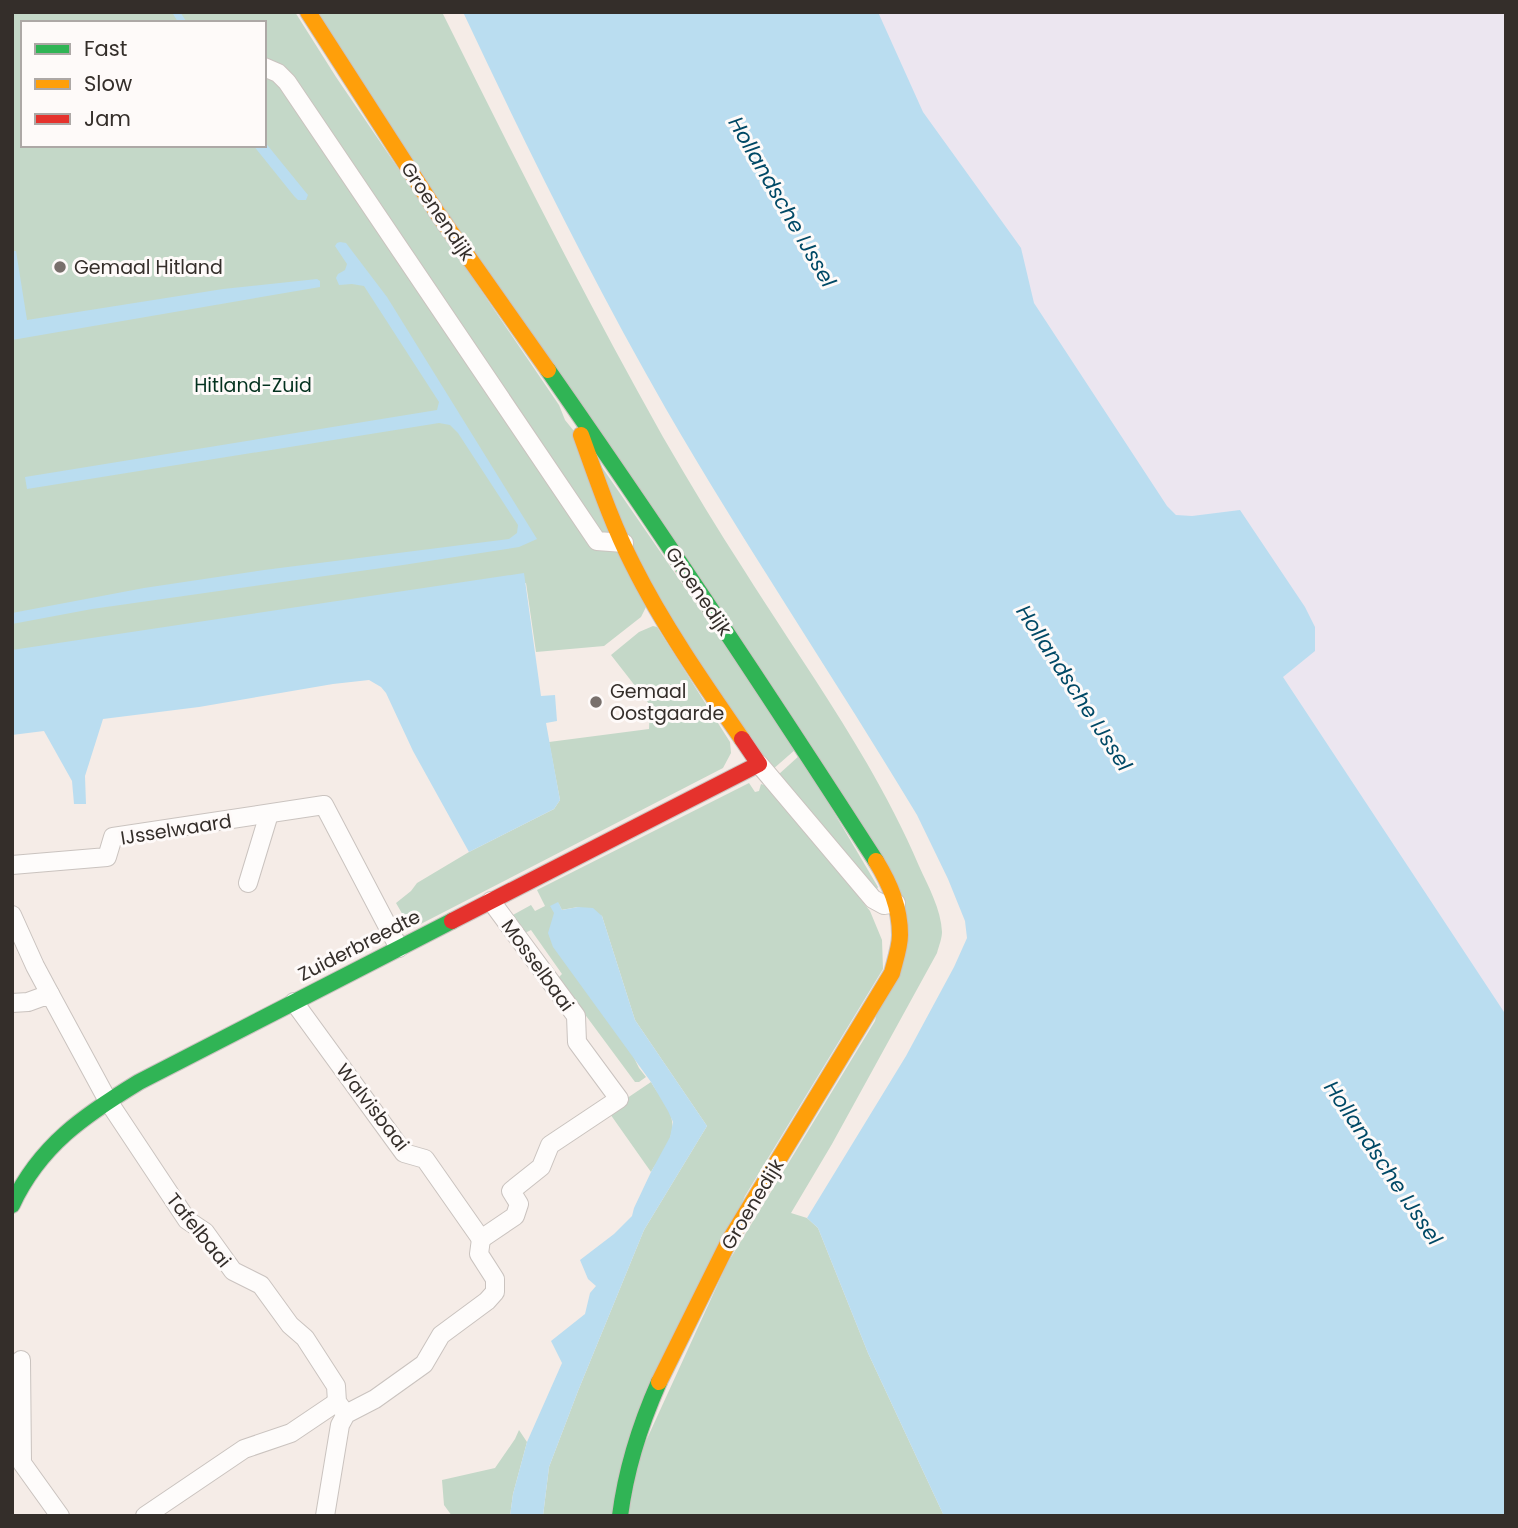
<svg xmlns="http://www.w3.org/2000/svg" width="1518" height="1528" font-family="Poppins,sans-serif">
  <style>
    .industrial { fill: #ece6f0 }
    .green { fill: #c4d8c8; fill-rule: evenodd }
    .water { fill: #baddf0 }
    .lines { fill: none; stroke-linecap: round; stroke-linejoin: round }
    .stream { stroke: #baddf0; stroke-width: 7 }
    .street-casing { stroke: #cac3bf; stroke-width: 20 }
    .fast-casing { stroke: #cac3bf; stroke-width: 18 }
    .slow-casing { stroke: #cac3bf; stroke-width: 18 }
    .jam-casing { stroke: #cac3bf; stroke-width: 18 }
    .street { stroke: #fefcfb; stroke-width: 18 }
    .fast { stroke: #30b455; stroke-width: 16 }
    .slow { stroke: #ff9f0a; stroke-width: 16 }
    .jam { stroke: #e5322d; stroke-width: 16 }
    .poi-dot { fill: #78706c; stroke: #fefaf9; stroke-width: 2.5 }
    .labels { text-anchor: middle; stroke-width: 6; stroke-linejoin: round; paint-order: stroke }
    .street-label { font-size: 19px; fill: #342e2a; stroke: #fefaf9 }
    .poi-label { font-size: 19px; fill: #342e2a; stroke: #fefaf9; text-anchor: start }
    .park-label { font-size: 19px; fill: #04321f; stroke: #fefaf9 }
    .water-label { font-size: 21px; font-style: italic; fill: #004966; stroke: #fefaf9 }
  </style>
  <rect width="100%" height="100%" fill="#f5ece7"/>
  <path class="industrial" d="M834,12H1506V1020Z"/>
  <g class="green">
    <path d="M12,12H295L336,77L559,405L565,420L595,457L796,749L772,770L646,607L641,617L604,646L536,652L526,583L12,669ZM23,23H264V145H23Z"/>
    <path d="M316,12H442C513,155 585,298 663,437C689,482 716,527 744,570C805,667 874,760 919,866C928,886 941,909 942,932C942,938 939,946 937,953L832,1144L791,1213L807,1218L818,1228L868,1353L944,1516H628L640,1454L727,1264L875,1021L901,916Z"/>
    <path d="M653,626L657,627L730,742L731,753L723,768L411,929L396,903L411,891L417,883L469,852L554,809L560,800L549,742L649,729L650,705L611,655L639,632Z"/>
    <path d="M800,755L878,887L876,891L778,775Z"/>
    <path d="M749,783L755,792L759,791L761,784L767,786L778,795L870,911L882,940L883,969L745,1196L611,1516H543L549,1467L578,1391L644,1230L707,1126L635,1020L602,916L578,907L561,910L558,902L639,1068L646,1077L639,1082H635L558,978L562,974L531,930L525,933L511,916L531,905L535,911L545,906L537,890Z"/>
    <path d="M651,1082C657,1093 671,1108 672,1121C675,1139 659,1158 651,1172L608,1111Z"/>
    <path d="M519,1430L527,1442L513,1494L510,1516H452L444,1505L442,1480L495,1468L515,1439Z"/>
  </g>
  <g class="water">
    <path d="M463,12H878L923,112L1021,248L1034,303L1167,506L1176,515L1192,516L1240,510L1305,607L1315,627V651L1283,677L1506,1015V1516H944L868,1353L818,1228L807,1218L906,1056L954,967L967,938L965,921L948,879L917,815C835,679 746,547 666,409C592,280 526,146 463,12Z"/>
    <path d="M264,141L308,195L306,200H298L294,196L253,145H264Z"/>
    <path d="M340,242L346,243L387,297L537,539L519,547L403,565L92,609L12,624V613L144,588L264,570L509,539L517,533L518,525L458,433L450,425L439,423L27,489L25,477L437,410L439,402L364,286L352,284L339,285L336,278L338,274L345,270L347,264L335,246L337,243Z"/>
    <path d="M12,251H16L27,320L223,289L317,279L320,281V287L12,340Z"/>
    <path d="M524,573L541,696L555,695L557,721L546,723L560,800L554,809L469,852L413,751L386,693L381,687L369,680L333,684L199,707L103,719L85,776L86,804H74L72,781L44,731L12,735V650Z"/>
    <path d="M558,902L562,910L578,907L593,908L602,916L635,1020L707,1126L644,1230L578,1391L549,1467L543,1516H510L513,1494L527,1442L562,1363L551,1341L585,1314L590,1293L596,1286L588,1279L580,1260L614,1234L632,1216L634,1208L651,1172L670,1137L673,1122L668,1111L651,1082L553,947L548,933L554,913L550,906Z"/>
  </g>
  <g class="lines">
    <path class="stream" d="M176,12L183,23"/>
    <defs>
      <g id="street">
        <path d="M264,67L278,73L287,82L597,541L624,543"/>
        <path d="M759,764L873,899L884,905L896,903"/>
        <path d="M12,865L107,857L113,837L324,805L399,948"/>
        <path d="M248,883L269,814"/>
        <path d="M12,915L35,966L50,994"/>
        <path d="M294,1002L404,1153L425,1159L481,1239"/>
        <path d="M12,1003L28,1002L50,994L108,1101L187,1220L205,1232L233,1271L261,1285L290,1325L305,1338L336,1386L337,1402L346,1414"/>
        <path d="M481,1239L515,1216L519,1204L511,1191L541,1167L550,1145L619,1099L577,1042L576,1016L491,901"/>
        <path d="M21,1360L22,1463L60,1516"/>
        <path d="M145,1516L244,1449L291,1433L337,1402"/>
        <path d="M325,1516L340,1425L346,1414L375,1399L424,1364L441,1335L487,1301L495,1292V1279L479,1254L481,1239"/>
      </g>
      <g id="fast">
        <path d="M548,370C661,532 769,695 876,861"/>
        <path d="M12,1205C40,1145 85,1115 139,1082L452,921"/>
        <path d="M620,1516C626,1469 640,1425 659,1382"/>
      </g>
      <g id="slow">
        <path d="M308,12L438,214L548,370"/>
        <path d="M581,435C597,479 612,524 633,565C663,625 704,684 742,739"/>
        <path d="M659,1382L729,1241L892,973C895,961 900,947 900,935C900,907 890,884 876,861"/>
      </g>
      <path id="jam" d="M452,921L759,764L742,739"/>
    </defs>
    <use href="#street" class="street-casing"/>
    <use href="#fast" class="fast-casing"/>
    <use href="#slow" class="slow-casing"/>
    <use href="#jam" class="jam-casing"/>
    <use href="#street" class="street"/>
    <use href="#fast" class="fast"/>
    <use href="#slow" class="slow"/>
    <use href="#jam" class="jam"/>
  </g>
  <g class="poi-dot">
    <circle cx="60" cy="267" r="7"/>
    <circle cx="596" cy="702" r="7"/>
  </g>
  <g class="labels">
    <g class="street-label">
      <text transform="translate(438 211) rotate(56)" y="7">Groenendijk</text>
      <text transform="translate(699 591) rotate(56)" y="7">Groenedijk</text>
      <text transform="translate(176 829) rotate(-9)" y="7">IJsselwaard</text>
      <text transform="translate(359 945) rotate(-27)" y="7">Zuiderbreedte</text>
      <text transform="translate(538 965) rotate(54)" y="7">Mosselbaai</text>
      <text transform="translate(373 1107) rotate(52)" y="7">Walvisbaai</text>
      <text transform="translate(752 1204) rotate(-59)" y="7">Groenedijk</text>
      <text transform="translate(199 1230) rotate(51)" y="7">Tafelbaai</text>
    </g>
    <g class="poi-label">
      <text x="74" y="274">Gemaal Hitland</text>
      <text x="610" y="698">Gemaal<tspan x="610" dy="22">Oostgaarde</tspan></text>
    </g>
    <g class="park-label">
      <text x="253" y="392">Hitland-Zuid</text>
    </g>
    <g class="water-label">
      <text transform="translate(782 202) rotate(60)" y="7">Hollandsche IJssel</text>
      <text transform="translate(1074 688) rotate(57)" y="7">Hollandsche IJssel</text>
      <text transform="translate(1383 1163) rotate(56)" y="7">Hollandsche IJssel</text>
    </g>
  </g>
  <rect width="1518" height="1528" fill="none" stroke="#342e2a" stroke-width="28"/>
  <rect x="21" y="21" width="245" height="126" fill="#fefaf9" stroke="#ada8a6" stroke-width="2"/>
  <rect x="35" y="44" width="35" height="10" fill="#30b455" stroke="#ada8a6" stroke-width="2"/>
  <text x="84" y="56" font-size="21" fill="#342e2a">Fast</text>
  <rect x="35" y="79" width="35" height="10" fill="#ff9f0a" stroke="#ada8a6" stroke-width="2"/>
  <text x="84" y="91" font-size="21" fill="#342e2a">Slow</text>
  <rect x="35" y="114" width="35" height="10" fill="#e5322d" stroke="#ada8a6" stroke-width="2"/>
  <text x="84" y="126" font-size="21" fill="#342e2a">Jam</text>
</svg>
